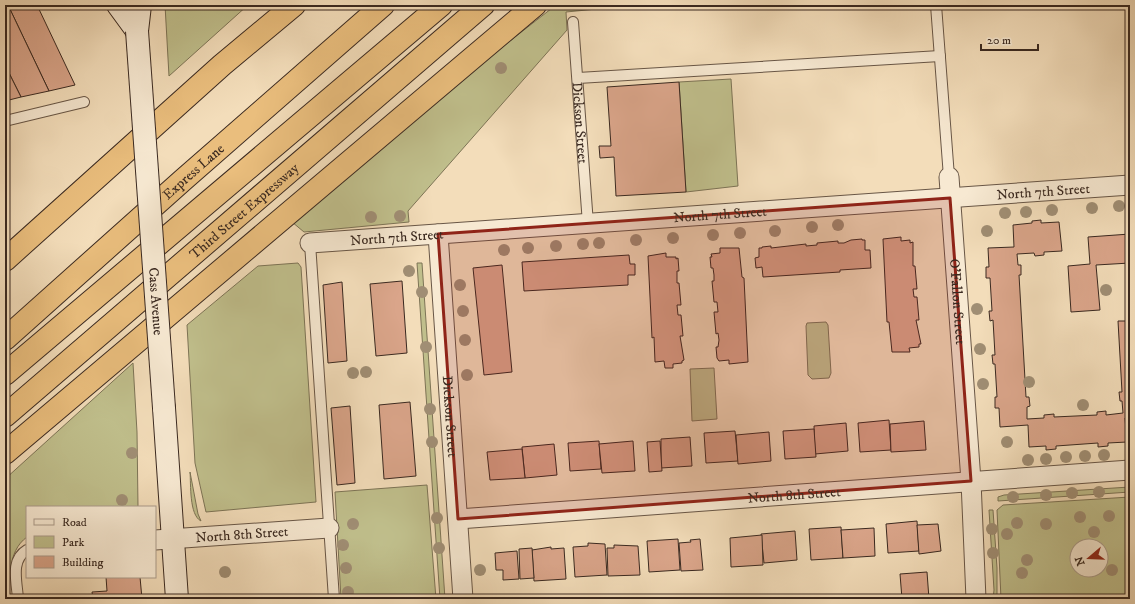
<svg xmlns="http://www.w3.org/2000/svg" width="1135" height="604" font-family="'IM FELL DW Pica',serif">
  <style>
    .green { fill: #c0bf8c; stroke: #7d7456; fill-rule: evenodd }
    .building { fill: #daa58a; stroke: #3a2920 }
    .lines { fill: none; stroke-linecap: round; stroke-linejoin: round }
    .lane-casing { stroke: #685646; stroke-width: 12 }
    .street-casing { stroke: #685646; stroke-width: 21 }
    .secondary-casing { stroke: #3a2920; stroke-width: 24 }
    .highway-casing { stroke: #3a2920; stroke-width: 24 }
    .lane { stroke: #f7e9d2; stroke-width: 10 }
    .street { stroke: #f7e9d2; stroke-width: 19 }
    .secondary { stroke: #f7e9d2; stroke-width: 22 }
    .highway { stroke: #eabe7d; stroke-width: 22 }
    .secondary-bridge-casing { stroke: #3a2920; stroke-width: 24; stroke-linecap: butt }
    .secondary-bridge { stroke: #f7e9d2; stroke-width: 22 }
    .tree { fill: #a08e74 }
    .marked { fill: #8f2418; fill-opacity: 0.2; stroke: #8f2418; stroke-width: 3; stroke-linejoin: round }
    .labels { text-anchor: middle; stroke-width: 3; stroke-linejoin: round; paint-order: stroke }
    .street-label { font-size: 14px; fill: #3a2920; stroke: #f7e9d2 }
  </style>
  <rect width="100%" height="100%" fill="#f3ddba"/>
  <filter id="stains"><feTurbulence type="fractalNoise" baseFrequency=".005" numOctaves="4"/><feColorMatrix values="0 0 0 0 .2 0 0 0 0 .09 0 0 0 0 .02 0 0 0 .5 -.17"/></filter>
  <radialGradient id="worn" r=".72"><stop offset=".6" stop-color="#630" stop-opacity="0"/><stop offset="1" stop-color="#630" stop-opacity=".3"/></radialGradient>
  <g class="green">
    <path d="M165,5H248L169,76Z"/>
    <path d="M556,5H617V7L566,12L567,30L408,211L409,222L304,232L292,222L506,44Z"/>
    <path d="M731,79L738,186L686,192L679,82Z"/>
    <path d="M298,263L301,267L316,502L206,512L195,463L187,325L258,266Z"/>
    <path d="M417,263H422L445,599H440Z"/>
    <path d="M826,322L828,325L831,373L829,378L812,379L808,375L806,326L807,323Z"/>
    <path d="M133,363L137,432L138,507H27V537C17,544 12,556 11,568L5,573V479Z"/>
    <path d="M714,368L717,419L692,421L690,369Z"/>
    <path d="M190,472L198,514L201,521C189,515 191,484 190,472Z"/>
    <path d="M427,485L436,599H341L335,492Z"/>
    <path d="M1130,487V492L998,501V497L1004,495Z"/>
    <path d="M1130,497V599H1001L997,510L1003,505ZM1077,546H1101V570H1077Z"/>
    <path d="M989,510H993L997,568V599H993L994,590Z"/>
  </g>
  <g class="building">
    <path d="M8,5H37L75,85L49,91Z"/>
    <path d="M8,5L49,91L21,97L5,65V6Z"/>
    <path d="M5,65L21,97L5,101Z"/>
    <path d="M679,82L686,192L616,196L614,157L600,158L599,146H611L607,87Z"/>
    <path d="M1041,220V223L1059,222L1062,251L1044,252V255L1035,256L1034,253L1017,254L1018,265H1021V275H1019L1026,397H1029L1030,406L1027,407V419L1044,418V415L1054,414V417L1097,415V412L1106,411V415L1123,413L1122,401H1120L1119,392H1122L1118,321H1130V418H1125L1127,442L1108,443V446L1098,447V443L1056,446V449L1046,450V446L1029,447L1028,425L1000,427L999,408H995V397H997L995,364H993L992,355H995L993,320L990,321L989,311H992L990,278H986V267H989L988,248L1014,247L1013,225L1032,223V221Z"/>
    <path d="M1130,234V263L1096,265L1100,310L1071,312L1068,266L1090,264L1088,237Z"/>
    <path d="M901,237V241L910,240V243L913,242V266H915L917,289H913L914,297H917L919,320H916L921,344H919V347L909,348L910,352H892L889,322H887L883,239Z"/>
    <path d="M862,239V240H865V250H870L871,268L840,270V272L763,277L762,267L756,268L755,258L759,257V248H762V247L771,246V248L806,244V246L817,245V243L838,241V243H844L851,240Z"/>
    <path d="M720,248H739L742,277L744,278L748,362L729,364V360L719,361L717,358L716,347H718L719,340L718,333L716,334L714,312H718L717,302H714L712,281H714V275L713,268H711L710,257H712L711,254L720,253Z"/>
    <path d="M666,253V257H676V259L678,258L679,271H677V283H679L681,305H677L678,315H681L683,336H680L684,360L682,361V363L673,364V368H665L664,361L655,362L654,337L652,338L648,256Z"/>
    <path d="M629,255L630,264H635V275H628V285L524,291L522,262Z"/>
    <path d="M502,265L512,372L484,375L473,268Z"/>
    <path d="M402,281L407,353L376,356L370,284Z"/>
    <path d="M342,282L347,361L328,363L323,285Z"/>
    <path d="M410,402L416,476L384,479L379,405Z"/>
    <path d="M350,406L355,483L337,485L331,408Z"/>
    <path d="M889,420L891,450L860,452L858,423Z"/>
    <path d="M924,421L926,450L891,452L890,424Z"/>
    <path d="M846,423L848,451L815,454L814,426Z"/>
    <path d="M814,429L816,457L785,459L783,431Z"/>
    <path d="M735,431L738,461L706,463L704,433Z"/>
    <path d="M769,432L771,461L738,464L736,435Z"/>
    <path d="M690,437L692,466L661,468V439Z"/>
    <path d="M599,441L601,469L570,471L568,443Z"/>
    <path d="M633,441L635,471L602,473L599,444Z"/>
    <path d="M660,441L662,471L649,472L647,442Z"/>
    <path d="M554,444L557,475L525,478L522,447Z"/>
    <path d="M522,449L525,478L490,480L487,452Z"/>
    <path d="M917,521L919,551L888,553L886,524Z"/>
    <path d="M938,524L941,551L919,554L917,525Z"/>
    <path d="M841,527L843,558L811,560L809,529Z"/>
    <path d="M874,528L875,556L843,558L841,530Z"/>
    <path d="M795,531L797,560L764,563L761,534Z"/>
    <path d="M762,535L763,565L731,567L730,538Z"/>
    <path d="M678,539L680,570L649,572L647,541Z"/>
    <path d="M700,539L703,570L681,571L679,543L691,542L690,540Z"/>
    <path d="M588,543L605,544L607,575L575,577L573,547L588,546Z"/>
    <path d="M614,545L638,546L640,575L608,576L607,548H614Z"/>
    <path d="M551,547V549L564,548L566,579L534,581L532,550Z"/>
    <path d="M532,548L534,578L520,579L519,549Z"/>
    <path d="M517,551L519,579L503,580V570H496L495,553Z"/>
    <path d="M927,572L929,599H902L900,574Z"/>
    <path d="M106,577H140L142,599H93L92,592L107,591Z"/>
    <path d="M701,596V599H672V598Z"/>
  </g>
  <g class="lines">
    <defs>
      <g id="lane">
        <path d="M936,5L949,177"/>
        <path id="s1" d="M573,22L588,224"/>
        <path d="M578,78L940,56"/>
        <path d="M5,121L84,102"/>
        <path d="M310,243L334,599"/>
        <path d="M18,599C17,582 10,560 27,550"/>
      </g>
      <g id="street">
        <path id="s2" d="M949,177L971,481L976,599"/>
        <path id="s3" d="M438,234L463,599"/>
        <path id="s4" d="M310,243L1130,185"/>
        <path id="s5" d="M458,519L1130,470"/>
        <path id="s6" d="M155,540L329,528"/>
      </g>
      <g id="secondary">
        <path d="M118,5L137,31"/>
        <path d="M137,31L140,5"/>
        <path d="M164,408L177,599"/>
      </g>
      <g id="highway">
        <path d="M5,260L222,65L294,5"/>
        <path id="s7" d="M5,339L183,180L383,5"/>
        <path d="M5,374L441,5"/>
        <path id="s8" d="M5,416L483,5"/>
        <path d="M5,453L535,5"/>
      </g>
    </defs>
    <use href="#lane" class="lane-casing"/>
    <use href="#street" class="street-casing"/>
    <use href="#secondary" class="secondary-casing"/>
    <use href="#highway" class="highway-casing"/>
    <use href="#lane" class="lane"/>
    <use href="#street" class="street"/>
    <use href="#secondary" class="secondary"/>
    <use href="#highway" class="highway"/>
    <defs>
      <g id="secondary-bridge">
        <path id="s9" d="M137,31L164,408"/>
      </g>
    </defs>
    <use href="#secondary-bridge" class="secondary-bridge-casing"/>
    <use href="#secondary-bridge" class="secondary-bridge"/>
  </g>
  <g class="tree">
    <circle cx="501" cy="68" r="6"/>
    <circle cx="1119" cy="206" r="6"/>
    <circle cx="1092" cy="208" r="6"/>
    <circle cx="1052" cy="210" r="6"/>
    <circle cx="1026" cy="212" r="6"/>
    <circle cx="1005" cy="213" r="6"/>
    <circle cx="400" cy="216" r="6"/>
    <circle cx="371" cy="217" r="6"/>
    <circle cx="838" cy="225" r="6"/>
    <circle cx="812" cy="227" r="6"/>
    <circle cx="775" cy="231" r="6"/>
    <circle cx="987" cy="231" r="6"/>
    <circle cx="740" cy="233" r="6"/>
    <circle cx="713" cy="235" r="6"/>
    <circle cx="673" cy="238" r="6"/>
    <circle cx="636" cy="240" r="6"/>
    <circle cx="599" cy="243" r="6"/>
    <circle cx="583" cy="244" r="6"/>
    <circle cx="556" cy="246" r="6"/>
    <circle cx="528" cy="248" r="6"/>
    <circle cx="504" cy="250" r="6"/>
    <circle cx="409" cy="271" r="6"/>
    <circle cx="460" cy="285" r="6"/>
    <circle cx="1106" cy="290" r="6"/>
    <circle cx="422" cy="292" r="6"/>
    <circle cx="977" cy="309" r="6"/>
    <circle cx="463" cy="311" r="6"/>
    <circle cx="465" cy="340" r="6"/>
    <circle cx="426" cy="347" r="6"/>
    <circle cx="980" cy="349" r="6"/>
    <circle cx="366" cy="372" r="6"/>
    <circle cx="353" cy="373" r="6"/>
    <circle cx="467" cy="375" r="6"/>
    <circle cx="1029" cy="382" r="6"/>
    <circle cx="983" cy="384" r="6"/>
    <circle cx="1083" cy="405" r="6"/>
    <circle cx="430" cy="409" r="6"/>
    <circle cx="432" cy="442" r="6"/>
    <circle cx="1007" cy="442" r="6"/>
    <circle cx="132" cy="453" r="6"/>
    <circle cx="1104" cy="455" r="6"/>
    <circle cx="1085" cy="456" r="6"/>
    <circle cx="1066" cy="457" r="6"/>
    <circle cx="1046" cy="459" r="6"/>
    <circle cx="1028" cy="460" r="6"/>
    <circle cx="1099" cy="492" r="6"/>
    <circle cx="1072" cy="493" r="6"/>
    <circle cx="1046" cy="495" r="6"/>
    <circle cx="1013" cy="497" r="6"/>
    <circle cx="122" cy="500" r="6"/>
    <circle cx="1109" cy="516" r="6"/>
    <circle cx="1080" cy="517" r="6"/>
    <circle cx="437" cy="518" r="6"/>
    <circle cx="1017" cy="523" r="6"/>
    <circle cx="353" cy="524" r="6"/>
    <circle cx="1046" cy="524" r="6"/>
    <circle cx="992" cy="529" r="6"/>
    <circle cx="1094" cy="532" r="6"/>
    <circle cx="1007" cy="534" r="6"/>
    <circle cx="343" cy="545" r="6"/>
    <circle cx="439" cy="548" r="6"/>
    <circle cx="993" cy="553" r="6"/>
    <circle cx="1027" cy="560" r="6"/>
    <circle cx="346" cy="568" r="6"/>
    <circle cx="480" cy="570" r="6"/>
    <circle cx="1112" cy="570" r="6"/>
    <circle cx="225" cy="572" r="6"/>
    <circle cx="1022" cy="573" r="6"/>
    <circle cx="348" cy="592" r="6"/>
  </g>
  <path class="marked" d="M950,198L971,481L458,519L438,234Z"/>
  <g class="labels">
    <g class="street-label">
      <text dy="5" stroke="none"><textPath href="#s1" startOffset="101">Dickson Street</textPath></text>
      <text dy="5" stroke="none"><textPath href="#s7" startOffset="252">Express Lane</textPath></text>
      <text dy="5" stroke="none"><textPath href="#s4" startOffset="735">North 7th Street</textPath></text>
      <text dy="5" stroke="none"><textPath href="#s8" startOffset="315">Third Street Expressway</textPath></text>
      <text dy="5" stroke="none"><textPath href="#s4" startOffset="411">North 7th Street</textPath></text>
      <text dy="5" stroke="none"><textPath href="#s4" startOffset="87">North 7th Street</textPath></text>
      <text dy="5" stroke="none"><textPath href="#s9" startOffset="271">Cass Avenue</textPath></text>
      <text dy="5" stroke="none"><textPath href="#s2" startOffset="125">O'Fallon Street</textPath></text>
      <text dy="5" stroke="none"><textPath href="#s3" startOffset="183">Dickson Street</textPath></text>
      <text dy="5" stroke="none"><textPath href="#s5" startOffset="337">North 8th Street</textPath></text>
      <text dy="5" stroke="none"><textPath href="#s6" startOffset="87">North 8th Street</textPath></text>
    </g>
  </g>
  <rect width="1135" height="604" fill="none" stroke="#f3ddba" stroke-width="20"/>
  <rect x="6" y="6" width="1123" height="592" fill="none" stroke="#3a2920" stroke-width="2"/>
  <rect x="10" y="10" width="1115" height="584" fill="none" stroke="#3a2920"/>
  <rect x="26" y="506" width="130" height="72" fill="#f7e9d2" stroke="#ab9c8b"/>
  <rect x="34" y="519" width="20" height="6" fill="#f7e9d2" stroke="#ab9c8b"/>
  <text x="62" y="526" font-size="12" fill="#3a2920">Road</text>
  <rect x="34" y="536" width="20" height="12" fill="#c0bf8c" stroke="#ab9c8b"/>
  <text x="62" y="546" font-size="12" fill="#3a2920">Park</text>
  <rect x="34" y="556" width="20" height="12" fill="#daa58a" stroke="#ab9c8b"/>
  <text x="62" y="566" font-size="12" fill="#3a2920">Building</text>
  <g transform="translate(1089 558) rotate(251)"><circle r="19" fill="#f7e9d2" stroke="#ab9c8b"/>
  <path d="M0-3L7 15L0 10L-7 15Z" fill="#8f2418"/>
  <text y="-6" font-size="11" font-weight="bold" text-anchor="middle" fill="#3a2920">N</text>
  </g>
  <path d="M981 44v6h57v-6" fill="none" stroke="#3a2920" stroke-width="2"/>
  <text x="987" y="44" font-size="12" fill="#3a2920" stroke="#f7e9d2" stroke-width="3" paint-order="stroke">20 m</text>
  <rect width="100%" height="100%" filter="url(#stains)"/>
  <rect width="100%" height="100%" fill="url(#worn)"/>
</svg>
